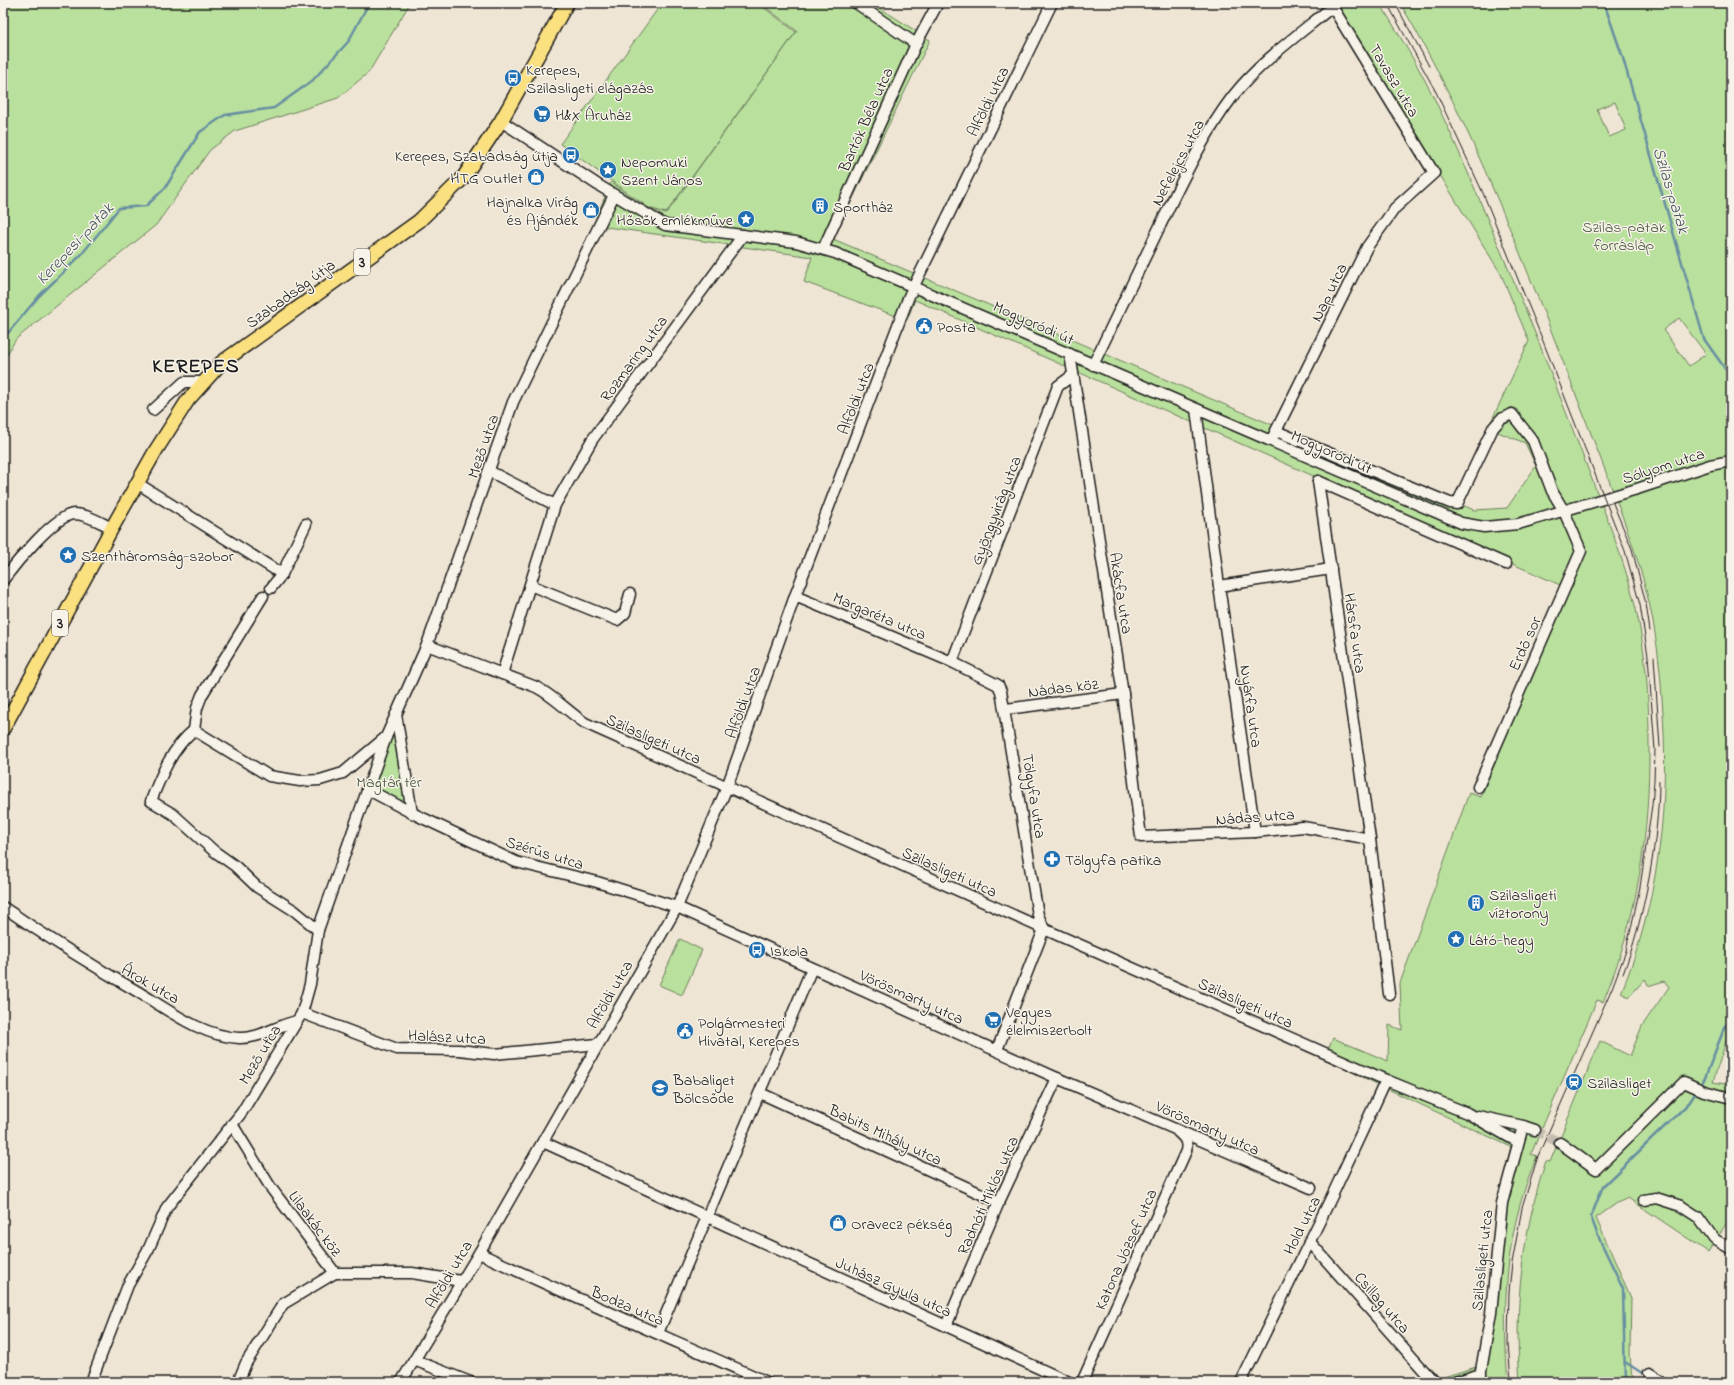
<svg xmlns="http://www.w3.org/2000/svg" width="1734" height="1385" font-family="'Indie Flower',sans-serif">
  <style>
    .green { fill: #b9e09c; stroke: #6a7e5c; fill-rule: evenodd }
    .lines { fill: none; stroke-linecap: round; stroke-linejoin: round }
    .stream { stroke: #678fa2; stroke-width: 2.5 }
    .minor-tunnel { stroke: #c5bdaf; stroke-width: 10; stroke-dasharray: 10 5; stroke-linecap: butt }
    .minor-casing { stroke: #1c1c1c; stroke-width: 13 }
    .major-casing { stroke: #1c1c1c; stroke-width: 16 }
    .minor { stroke: #f7f3e8; stroke-width: 10 }
    .major { stroke: #fbe080; stroke-width: 13 }
    .tram { stroke: #1c1c1c; stroke-width: 1 }
    .labels { text-anchor: middle; stroke-width: 3; stroke-linejoin: round; paint-order: stroke }
    .shield { fill: #f7f3e8; stroke: #5e5c59; stroke-width: 1 }
    .shield-label { font-size: 15px; font-weight: bold; fill: #1c1c1c }
    .poi-label { font-size: 16px; fill: #1c1c1c; stroke: #f7f3e8; text-anchor: start }
    .street-label { font-size: 16px; fill: #1c1c1c; stroke: #f7f3e8 }
    .park-label { font-size: 16px; fill: #4b5742; stroke: #f7f3e8 }
    .water-label { font-size: 17px; font-style: italic; fill: #42565f; stroke: #f7f3e8 }
    .district-label { font-size: 20px; font-weight: bold; letter-spacing: 1px; fill: #1c1c1c; stroke: #f7f3e8 }
  </style>
  <rect width="100%" height="100%" fill="#efe5d4"/>
  <filter id="ink" filterUnits="userSpaceOnUse"><feTurbulence type="fractalNoise" baseFrequency=".025" numOctaves="2"/><feDisplacementMap in="SourceGraphic" scale="8" xChannelSelector="R" yChannelSelector="G"/><feConvolveMatrix kernelMatrix="1 2 1 2 8 2 1 2 1" color-interpolation-filters="sRGB"/></filter>
  <g filter="url(#ink)">
    <g class="green">
      <path d="M3,3H410L369,72L338,98L235,131L210,150L156,225L16,339L3,361Z"/>
      <path d="M662,3H758L796,32L666,213L649,208L560,144Z"/>
      <path d="M760,3H872L930,40L833,239L1474,510L1507,508L1536,466L1525,443L1488,428L1529,341L1501,274L1334,3H1380C1399,35 1419,67 1435,100C1467,166 1493,234 1522,301C1545,356 1566,413 1588,469C1605,514 1624,558 1635,605C1646,650 1649,696 1649,742C1650,832 1638,918 1603,1002L1597,1000L1531,1154L1537,1156C1531,1172 1524,1189 1520,1205C1504,1263 1503,1323 1508,1382H1427L1476,1367L1488,1311L1500,1191L1511,1147L1324,1059L1333,1038L1388,1061L1389,1025L1402,1030L1400,983L1469,793L1481,797L1567,588L915,300L907,320L804,282L812,257L593,225L611,182L648,209L666,214L797,31Z"/>
      <path d="M1400,3H1731V1035H1728L1713,1082L1731,1085V1216L1708,1252L1628,1198L1617,1203L1596,1218L1631,1298L1630,1352L1632,1382H1520C1514,1306 1522,1233 1546,1161L1550,1162L1600,1041L1630,1056L1642,1026L1669,987L1664,981L1648,986L1645,979L1629,997L1621,993C1660,899 1670,800 1662,699C1660,662 1655,625 1646,590C1636,551 1621,513 1607,475C1588,426 1569,377 1550,328C1506,217 1461,106 1400,3ZM1615,102L1626,130L1609,137L1597,109ZM1679,318L1706,354L1689,366L1663,330Z"/>
      <path d="M396,714L412,813L367,789Z"/>
      <path d="M680,939L702,950L682,995L659,985Z"/>
    </g>
    <g class="lines">
      <g class="stream">
        <path d="M1604,3L1622,55L1704,339L1731,377"/>
        <path d="M8,333L39,296L81,255L119,208L146,206L165,188L200,132L225,115L274,108L312,81L348,42L369,3"/>
        <path d="M1700,1086L1705,1078L1725,1026L1731,1021"/>
        <path d="M1625,1362L1645,1375"/>
        <path d="M1625,1382L1623,1288L1598,1236L1591,1217L1603,1186L1689,1103L1697,1091"/>
      </g>
      <path class="minor-tunnel" d="M1535,1130L1560,1143"/>
      <defs>
        <g id="minor">
          <path d="M856,3L916,44"/>
          <path d="M501,121L598,185L665,225L796,242L835,253L1461,523L1484,527L1518,524L1637,489L1710,465L1731,461"/>
          <path d="M823,249L916,44L938,3"/>
          <path d="M1070,354L1123,694L1141,837L1255,832L1303,827L1370,839"/>
          <path d="M1093,365C1115,319 1137,274 1159,228C1181,183 1202,137 1233,96C1261,61 1298,35 1332,7"/>
          <path d="M1196,409L1219,586L1255,832"/>
          <path d="M153,410L184,382H203"/>
          <path d="M1276,431L1450,503L1457,504L1493,428L1501,419L1512,414L1533,441L1552,491L1564,511L1581,551L1478,787"/>
          <path d="M1274,435L1367,247L1395,208L1434,173L1330,3"/>
          <path d="M489,471L555,505"/>
          <path d="M1318,481L1370,839L1389,994"/>
          <path d="M1318,481L1506,564"/>
          <path d="M137,483L282,574"/>
          <path d="M3,580C15,564 55,515 74,514C87,514 101,523 112,528"/>
          <path d="M530,585L617,620L625,613L630,594"/>
          <path d="M1219,586L1331,569"/>
          <path d="M271,588L282,574L306,524"/>
          <path d="M263,596L202,695L197,708L194,730C172,748 161,775 151,801L173,814L214,851L235,866L257,887L295,911L318,930"/>
          <path d="M795,596L952,662L998,685L1001,691L1038,915L1044,929L997,1050"/>
          <path d="M427,645L536,687C554,696 568,712 585,723L1044,929L1386,1080L1467,1113L1518,1142"/>
          <path d="M952,662L1058,386L1073,375"/>
          <path d="M502,674L555,505L592,440L743,235"/>
          <path d="M1006,709L1123,694"/>
          <path d="M396,714L412,813"/>
          <path d="M194,730L269,776L300,781L320,780L343,773L386,737"/>
          <path d="M367,789L412,813L516,862L597,882L677,907L1057,1078L1311,1188"/>
          <path d="M3,907C48,938 93,966 140,993C170,1011 202,1036 239,1038C260,1039 277,1025 297,1021"/>
          <path d="M302,1013L397,1049L459,1050L494,1054L598,1044"/>
          <path d="M760,1093L999,1202"/>
          <path d="M1478,1116L1523,1126"/>
          <path d="M232,1124L271,1188L335,1273H412L461,1281"/>
          <path d="M543,1142L1069,1382"/>
          <path d="M1560,1143L1596,1169L1684,1082L1704,1091L1731,1098"/>
          <path d="M1644,1200L1656,1198L1681,1206L1698,1217L1714,1239L1731,1249"/>
          <path d="M1309,1241L1434,1382"/>
          <path d="M479,1253C574,1298 671,1339 767,1382"/>
          <path d="M946,1326L999,1202L1057,1078"/>
          <path d="M658,1333L812,968"/>
          <path d="M414,1360L470,1382"/>
          <path d="M1648,1373L1663,1382"/>
          <path d="M91,1382L128,1285L149,1248L167,1207L242,1112L302,1013L310,984L318,930L386,737L427,645L513,402L614,195"/>
          <path d="M238,1382L246,1363L283,1304L335,1273"/>
          <path d="M401,1382L479,1253L677,907L727,787L795,596L909,296L1052,3"/>
          <path d="M1082,1382L1186,1151C1188,1142 1185,1138 1178,1132"/>
          <path d="M1241,1382L1331,1198L1386,1080"/>
          <path d="M1455,1382L1481,1374"/>
          <path d="M1479,1382L1491,1313L1502,1203L1523,1126L1535,1130"/>
        </g>
        <path id="major" d="M3,729L112,528L156,450L188,400L221,363L419,221L463,178L501,121L567,3"/>
      </defs>
      <use href="#minor" class="minor-casing"/>
      <use href="#major" class="major-casing"/>
      <use href="#minor" class="minor"/>
      <use href="#major" class="major"/>
      <g class="tram">
        <path d="M1387,3L1436,92L1483,193L1541,336L1625,551L1640,605L1648,656L1655,750L1654,781L1652,805L1640,887L1626,951L1612,988L1538,1156L1522,1208L1512,1263L1509,1291L1508,1343L1511,1382"/>
        <path d="M1395,3L1429,66"/>
        <path d="M1612,501L1632,549L1646,604L1650,631"/>
        <path d="M1654,657L1660,747"/>
        <path d="M1623,974C1644,920 1659,839 1659,781"/>
      </g>
    </g>
  </g>
  <defs>
    <symbol id="bus-disc" viewBox="-11 -11 22 22"><circle r="9.5" fill="#1f6fb2" stroke="#f7f3e8"/><path d="M-5-6H5V4H4V6H2V4H-2V6H-4V4H-5ZM-3.5-4V0h7V-4ZM-3.5 1.2v1.5H-2V1.2ZM2 1.2v1.5H3.5V1.2Z" fill="#fff"/></symbol>
    <symbol id="supermarket-disc" viewBox="-11 -11 22 22"><circle r="9.5" fill="#1f6fb2" stroke="#f7f3e8"/><path d="M-6-5.5h2.5l.6 2H6L4.5 2H-2.5L-4.4-4H-6ZM-1.5 3.2a1.3 1.3 0 1 0 .1 0ZM3 3.2a1.3 1.3 0 1 0 .1 0Z" fill="#fff"/></symbol>
    <symbol id="sight-disc" viewBox="-11 -11 22 22"><circle r="9.5" fill="#1f6fb2" stroke="#f7f3e8"/><path d="M0-6L1.8-2.2L6-1.7L2.9 1.2L3.7 5.4L0 3.3L-3.7 5.4L-2.9 1.2L-6-1.7L-1.8-2.2Z" fill="#fff"/></symbol>
    <symbol id="shop-disc" viewBox="-11 -11 22 22"><circle r="9.5" fill="#1f6fb2" stroke="#f7f3e8"/><path d="M-5-2.5h2.3a2.7 3.5 0 0 1 5.4 0H5L5.5 6h-11ZM-1.5-2.5h3a1.5 2.3 0 0 0-3 0Z" fill="#fff"/></symbol>
    <symbol id="building-disc" viewBox="-11 -11 22 22"><circle r="9.5" fill="#1f6fb2" stroke="#f7f3e8"/><path d="M-4-6H4V6H1V3H-1V6H-4ZM-2.5-4.3h1.7v1.8h-1.7ZM.8-4.3h1.7v1.8H.8ZM-2.5-1h1.7V.8h-1.7ZM.8-1h1.7V.8H.8Z" fill="#fff"/></symbol>
    <symbol id="civic-disc" viewBox="-11 -11 22 22"><circle r="9.5" fill="#1f6fb2" stroke="#f7f3e8"/><path d="M-.6-6.5H3V-4.5H.6V-3L4-1V1h2V6H-6V1h2V-1L-.6-3ZM-1.2 2.5V6h2.4V2.5Z" fill="#fff"/></symbol>
    <symbol id="pharmacy-disc" viewBox="-11 -11 22 22"><circle r="9.5" fill="#1f6fb2" stroke="#f7f3e8"/><path d="M-2-6h4v4h4v4h-4v4h-4v-4h-4v-4h4Z" fill="#fff"/></symbol>
    <symbol id="station-disc" viewBox="-11 -11 22 22"><circle r="9.5" fill="#1f6fb2" stroke="#f7f3e8"/><path d="M-3-6H3Q5-6 5-4V2Q5 4 3 4L4.5 6H3L1.5 4h-3L-3 6H-4.5L-3 4Q-5 4-5 2V-4Q-5-6-3-6ZM-3.5-4v3h7v-3ZM-3.5 1v1.5H-2V1ZM2 1v1.5H3.5V1Z" fill="#fff"/></symbol>
    <symbol id="school-disc" viewBox="-11 -11 22 22"><circle r="9.5" fill="#1f6fb2" stroke="#f7f3e8"/><path d="M0-5L7-2L0 1L-7-2ZM-4 1L0 2.5L4 1V4Q0 6-4 4Z" fill="#fff"/></symbol>
  </defs>
  <g fill-rule="evenodd">
    <use href="#bus-disc" x="503" y="68" width="20" height="20"/>
    <use href="#supermarket-disc" x="532" y="104" width="20" height="20"/>
    <use href="#bus-disc" x="561" y="145" width="20" height="20"/>
    <use href="#sight-disc" x="598" y="160" width="20" height="20"/>
    <use href="#shop-disc" x="526" y="167" width="20" height="20"/>
    <use href="#building-disc" x="810" y="196" width="20" height="20"/>
    <use href="#shop-disc" x="581" y="200" width="20" height="20"/>
    <use href="#sight-disc" x="736" y="209" width="20" height="20"/>
    <use href="#civic-disc" x="914" y="316" width="20" height="20"/>
    <use href="#sight-disc" x="58" y="545" width="20" height="20"/>
    <use href="#pharmacy-disc" x="1042" y="849" width="20" height="20"/>
    <use href="#building-disc" x="1466" y="893" width="20" height="20"/>
    <use href="#sight-disc" x="1446" y="929" width="20" height="20"/>
    <use href="#bus-disc" x="747" y="940" width="20" height="20"/>
    <use href="#supermarket-disc" x="983" y="1010" width="20" height="20"/>
    <use href="#civic-disc" x="675" y="1021" width="20" height="20"/>
    <use href="#station-disc" x="1564" y="1072" width="20" height="20"/>
    <use href="#school-disc" x="650" y="1078" width="20" height="20"/>
    <use href="#shop-disc" x="828" y="1213" width="20" height="20"/>
  </g>
  <g class="labels">
    <g class="shield">
      <rect x="354" y="249" width="16" height="26" rx="3"/>
      <rect x="52" y="610" width="16" height="26" rx="3"/>
    </g>
    <g class="shield-label">
      <text x="362" y="267">3</text>
      <text x="60" y="628">3</text>
    </g>
    <g class="poi-label">
      <text x="526" y="75">Kerepes,<tspan x="526" dy="18">Szilasligeti elágazás</tspan></text>
      <text x="555" y="120">H&amp;X Áruház</text>
      <text x="558" y="161" text-anchor="end">Kerepes, Szabadság útja</text>
      <text x="621" y="167">Nepomuki<tspan x="621" dy="18">Szent János</tspan></text>
      <text x="523" y="183" text-anchor="end">HTG Outlet</text>
      <text x="578" y="207" text-anchor="end">Hajnalka Virág<tspan x="578" dy="18">és Ajándék</tspan></text>
      <text x="833" y="212">Sportház</text>
      <text x="733" y="225" text-anchor="end">Hősők emlékműve</text>
      <text x="937" y="332">Posta</text>
      <text x="81" y="561">Szentháromság-szobor</text>
      <text x="1065" y="865">Tölgyfa patika</text>
      <text x="1489" y="900">Szilasligeti<tspan x="1489" dy="18">víztorony</tspan></text>
      <text x="1469" y="945">Látó-hegy</text>
      <text x="770" y="956">Iskola</text>
      <text x="1006" y="1017">Vegyes<tspan x="1006" dy="18">élelmiszerbolt</tspan></text>
      <text x="698" y="1028">Polgármesteri<tspan x="698" dy="18">Hivatal, Kerepes</tspan></text>
      <text x="673" y="1085">Babaliget<tspan x="673" dy="18">Bölcsőde</tspan></text>
      <text x="1587" y="1088">Szilasliget</text>
      <text x="851" y="1229">Oravecz pékség</text>
    </g>
    <g class="street-label">
      <text transform="translate(1395 80) rotate(59)" y="6">Tavasz utca</text>
      <text transform="translate(987 101) rotate(-64)" y="6">Alföldi utca</text>
      <text transform="translate(865 119) rotate(-66)" y="6">Bartók Béla utca</text>
      <text transform="translate(1177 162) rotate(-62)" y="6">Nefelejcs utca</text>
      <text transform="translate(1328 292) rotate(-64)" y="6">Nap utca</text>
      <text transform="translate(290 293) rotate(-36)" y="6">Szabadság útja</text>
      <text transform="translate(1034 322) rotate(24)" y="6">Mogyoródi út</text>
      <text transform="translate(633 358) rotate(-54)" y="6">Rozmaring utca</text>
      <text transform="translate(855 398) rotate(-69)" y="6">Alföldi utca</text>
      <text transform="translate(482 446) rotate(-71)" y="6">Mező utca</text>
      <text transform="translate(1332 451) rotate(24)" y="6">Mogyoródi út</text>
      <text transform="translate(1663 465) rotate(-18)" y="6">Sólyom utca</text>
      <text transform="translate(995 510) rotate(-69)" y="6">Gyöngyvirág utca</text>
      <text transform="translate(1122 593) rotate(81)" y="6">Akácfa utca</text>
      <text transform="translate(880 615) rotate(23)" y="6">Margaréta utca</text>
      <text transform="translate(1356 633) rotate(82)" y="6">Hársfa utca</text>
      <text transform="translate(1524 643) rotate(-66)" y="6">Erdő sor</text>
      <text transform="translate(1063 687) rotate(-7)" y="6">Nádas köz</text>
      <text transform="translate(742 702) rotate(-70)" y="6">Alföldi utca</text>
      <text transform="translate(1252 706) rotate(82)" y="6">Nyárfa utca</text>
      <text transform="translate(654 738) rotate(24)" y="6">Szilasligeti utca</text>
      <text transform="translate(1035 796) rotate(81)" y="6">Tölgyfa utca</text>
      <text transform="translate(1255 816) rotate(-4)" y="6">Nádas utca</text>
      <text transform="translate(545 852) rotate(17)" y="6">Szérűs utca</text>
      <text transform="translate(950 871) rotate(24)" y="6">Szilasligeti utca</text>
      <text transform="translate(151 983) rotate(30)" y="6">Árok utca</text>
      <text transform="translate(609 994) rotate(-60)" y="6">Alföldi utca</text>
      <text transform="translate(912 996) rotate(24)" y="6">Vörösmarty utca</text>
      <text transform="translate(1246 1002) rotate(24)" y="6">Szilasligeti utca</text>
      <text transform="translate(447 1036) rotate(3)" y="6">Halász utca</text>
      <text transform="translate(259 1054) rotate(-59)" y="6">Mező utca</text>
      <text transform="translate(1208 1127) rotate(24)" y="6">Vörösmarty utca</text>
      <text transform="translate(886 1134) rotate(25)" y="6">Babits Mihály utca</text>
      <text transform="translate(987 1195) rotate(-66)" y="6">Radnóti Miklós utca</text>
      <text transform="translate(316 1223) rotate(53)" y="6">Lilaakác köz</text>
      <text transform="translate(1301 1225) rotate(-63)" y="6">Hold utca</text>
      <text transform="translate(1125 1249) rotate(-66)" y="6">Katona József utca</text>
      <text transform="translate(1481 1260) rotate(-84)" y="6">Szilasligeti utca</text>
      <text transform="translate(448 1274) rotate(-59)" y="6">Alföldi utca</text>
      <text transform="translate(894 1286) rotate(24)" y="6">Juhász Gyula utca</text>
      <text transform="translate(1383 1302) rotate(49)" y="6">Csillag utca</text>
      <text transform="translate(628 1305) rotate(23)" y="6">Bodza utca</text>
    </g>
    <g class="park-label">
      <text x="1624" y="232">Szilas-patak<tspan x="1624" dy="18">forrásláp</tspan></text>
      <text x="389" y="787">Magtár tér</text>
    </g>
    <g class="water-label">
      <text transform="translate(1672 190) rotate(73)" y="6">Szilas-patak</text>
      <text transform="translate(74 243) rotate(-47)" y="6">Kerepesi-patak</text>
    </g>
    <g class="district-label">
      <text x="196" y="372">KEREPES</text>
    </g>
  </g>
  <rect width="1734" height="1385" fill="none" stroke="#f7f3e8" stroke-width="16"/>
  <rect x="8" y="8" width="1718" height="1369" fill="none" stroke="#1c1c1c" stroke-width="1.5" filter="url(#ink)"/>
</svg>
